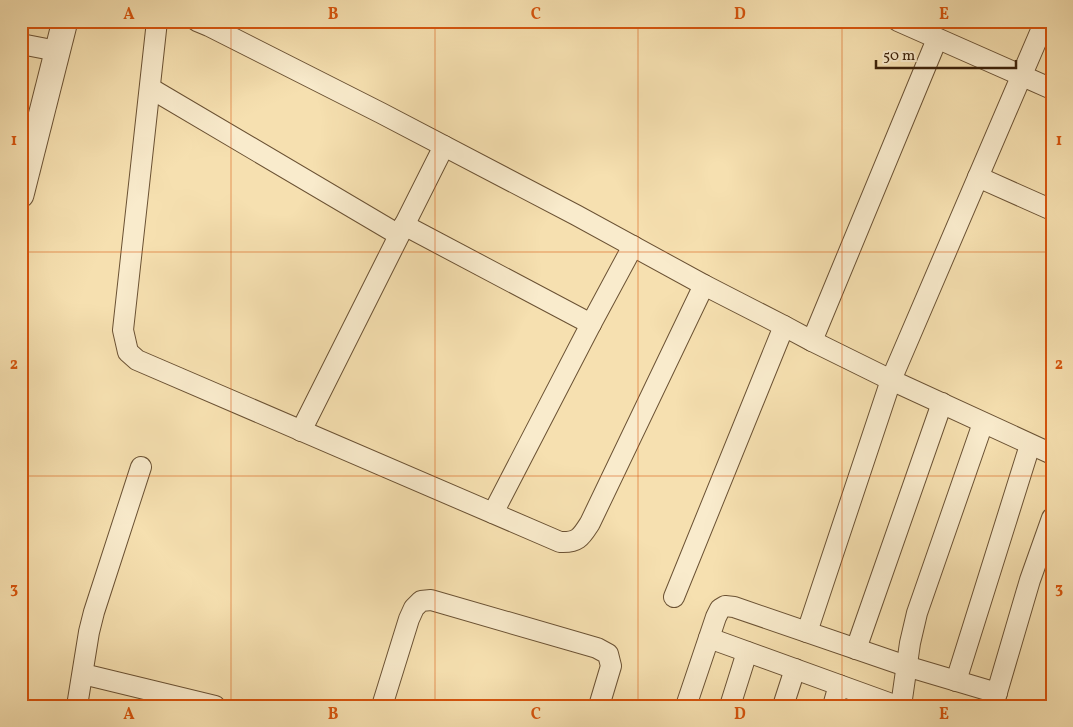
<svg xmlns="http://www.w3.org/2000/svg" width="1073" height="727" font-family="Vollkorn,serif">
  <style>
    .lines { fill: none; stroke-linecap: round; stroke-linejoin: round }
    .minor-casing { stroke: #6b5234; stroke-width: 22 }
    .tertiary-casing { stroke: #6b5234; stroke-width: 27 }
    .minor { stroke: #f9ebcc; stroke-width: 20 }
    .tertiary { stroke: #f9ebcc; stroke-width: 25 }
    .grid { fill: none; stroke: #d7540c; stroke-width: 1; stroke-opacity: 0.55 }
    .neatline { fill: none; stroke: #d7540c; stroke-width: 2 }
    .grid-label { font-size: 16px; text-anchor: middle; font-weight: bold; fill: #d7540c }
  </style>
  <rect width="100%" height="100%" fill="#f6e0b0"/>
  <filter id="stains"><feTurbulence type="fractalNoise" baseFrequency=".004" numOctaves="4"/><feColorMatrix values="0 0 0 0 .2 0 0 0 0 .09 0 0 0 0 .02 0 0 0 .5 -.17"/></filter>
  <radialGradient id="worn" r=".72"><stop offset=".6" stop-color="#630" stop-opacity="0"/><stop offset="1" stop-color="#630" stop-opacity=".3"/></radialGradient>
  <g class="lines">
    <defs>
      <g id="minor">
        <path d="M157,21L123,330L128,352L137,360L560,542C578,543 581,537 590,523L704,285"/>
        <path d="M197,21L209,26L381,113L576,215L704,285L784,326L812,341L891,380L1052,454"/>
        <path d="M898,21L1052,89"/>
        <path d="M21,44L57,51"/>
        <path d="M150,88L399,235"/>
        <path d="M978,177L1052,210"/>
        <path d="M404,225L591,324"/>
        <path d="M812,341L937,39"/>
        <path d="M301,431L444,146"/>
        <path d="M493,513L591,324L633,246"/>
        <path d="M674,597L784,326"/>
        <path d="M807,632L891,380L1045,21"/>
        <path d="M709,638L897,706"/>
        <path d="M856,649L942,403"/>
        <path d="M83,674L215,706"/>
        <path d="M956,681L1030,445"/>
        <path d="M77,706L89,632L94,612L141,467"/>
        <path d="M382,706L409,619L414,608L421,601L431,600L597,648L608,654L611,666L599,706"/>
        <path d="M686,706L716,617L720,609L725,606L734,607L906,666L997,693"/>
        <path d="M730,706L747,652"/>
        <path d="M783,706L795,669"/>
        <path d="M833,706L839,685"/>
        <path d="M901,706L910,643L917,613L983,423"/>
        <path d="M993,706L1030,580L1052,518"/>
      </g>
      <path id="tertiary" d="M21,195L65,21"/>
    </defs>
    <use href="#minor" class="minor-casing"/>
    <use href="#tertiary" class="tertiary-casing"/>
    <use href="#minor" class="minor"/>
    <use href="#tertiary" class="tertiary"/>
  </g>
  <path class="grid" d="M231,21V706M435,21V706M638,21V706M842,21V706M21,252H1052M21,476H1052"/>
  <rect width="1073" height="727" fill="none" stroke="#f6e0b0" stroke-width="55"/>
  <path d="M876 60v8h140v-8" fill="none" stroke="#3d220a" stroke-width="2.5"/>
  <text x="883" y="60" font-size="15" fill="#3d220a" stroke="#f9ebcc" stroke-width="4" paint-order="stroke">50 m</text>
  <rect x="28" y="28" width="1018" height="672" class="neatline"/>
  <g class="grid-label">
    <text x="129" y="19">A</text>
    <text x="333" y="19">B</text>
    <text x="536" y="19">C</text>
    <text x="740" y="19">D</text>
    <text x="944" y="19">E</text>
    <text x="14" y="145">1</text>
    <text x="1059" y="145">1</text>
    <text x="14" y="369">2</text>
    <text x="1059" y="369">2</text>
    <text x="14" y="593">3</text>
    <text x="1059" y="593">3</text>
    <text x="129" y="719">A</text>
    <text x="333" y="719">B</text>
    <text x="536" y="719">C</text>
    <text x="740" y="719">D</text>
    <text x="944" y="719">E</text>
  </g>
  <rect width="100%" height="100%" filter="url(#stains)"/>
  <rect width="100%" height="100%" fill="url(#worn)"/>
</svg>
